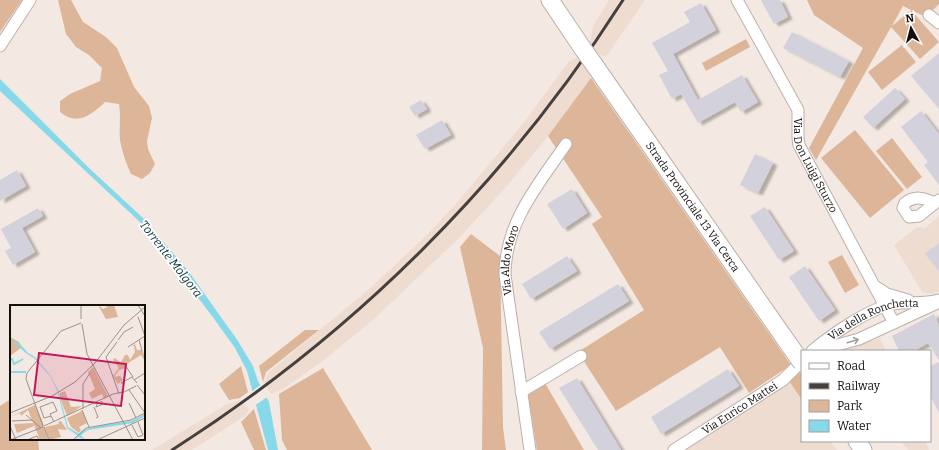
<svg xmlns="http://www.w3.org/2000/svg" width="939" height="450" font-family="Bitter,serif">
  <style>
    .built { fill: #eedcd0 }
    .green { fill: #ddb598 }
    .water { fill: #87d9ea }
    .pier { fill: #f4e9e2 }
    .building { fill: #d3d1dc; filter: url(#shadow) }
    .lines { fill: none; stroke-linecap: round; stroke-linejoin: round }
    .minor-casing { stroke: #bcb1aa; stroke-width: 13 }
    .primary-casing { stroke: #bcb1aa; stroke-width: 19 }
    .minor { stroke: #fff; stroke-width: 11 }
    .primary { stroke: #fff; stroke-width: 17 }
    .rail { stroke: #45403d; stroke-width: 3 }
    .primary-bridge-casing { stroke: #bcb1aa; stroke-width: 19; stroke-linecap: butt }
    .primary-bridge { stroke: #fff; stroke-width: 17 }
    .oneway { stroke: #a19f9e }
    .labels { text-anchor: middle; stroke-width: 3.5; stroke-linejoin: round; paint-order: stroke }
    .street-label { font-size: 11px; fill: #130f0d; stroke: #fff }
    .water-label { font-size: 12px; font-style: italic; fill: #083239; stroke: #fff }
    .inset-river { fill: none; stroke: #87d9ea; stroke-width: 2 }
    .inset-road { fill: none; stroke: #9a928d; stroke-width: 1 }
    .view { fill: #c2185b; fill-opacity: 0.15; stroke: #c2185b; stroke-width: 2 }
    .inset-edge { fill: none; stroke: #130f0d; stroke-width: 2 }
  </style>
  <defs>
    <filter id="shadow"><feDropShadow dx="4.5" dy="2.5" stdDeviation="1" flood-color="#0004"/></filter>
  </defs>
  <rect width="100%" height="100%" fill="#f4e9e2"/>
  <g class="built">
    <path d="M609,0H645L606,57L598,54L587,71L591,78L548,136L507,186L459,238L372,321L320,363L283,389L271,394L264,383L268,373L369,289L428,234L461,198L525,121L569,61L578,57L590,41L593,26Z"/>
    <path d="M939,216V291L933,294L922,292L894,245L917,227L925,228Z"/>
    <path d="M880,338L886,351H840Z"/>
    <path d="M789,381L802,400V441H830L837,450H682Z"/>
    <path d="M241,400L249,410L245,416L192,450H152L227,404Z"/>
    <path d="M901,441H925L929,450H908Z"/>
  </g>
  <g class="green">
    <path d="M0,0H22L0,32Z"/>
    <path d="M58,0H71L83,22L106,37L117,48L134,87L149,106L152,118L147,141L148,149L155,164L150,173L142,179L131,174C126,163 122,152 120,140C119,128 121,116 119,104L105,102C97,110 83,122 71,118C67,117 63,114 60,112V101L70,94L100,81L102,68L89,55L76,47L66,34Z"/>
    <path d="M807,0H939V4L926,17L903,6L892,26L911,10L939,42L920,59L891,27L816,160L809,148L863,48L814,15Z"/>
    <path d="M746,39L750,47L706,71L702,63Z"/>
    <path d="M902,45L916,62L882,90L868,72Z"/>
    <path d="M591,78L791,365L749,393L720,347L616,411L578,352L644,310L592,224L602,217L548,136Z"/>
    <path d="M855,130L904,190L870,218L821,158Z"/>
    <path d="M892,138L922,177L907,189L876,151Z"/>
    <path d="M471,234L500,256L503,427L506,450H482L483,348L460,247Z"/>
    <path d="M842,255L859,285L845,293L828,262Z"/>
    <path d="M305,330H319L266,372L263,382L259,366Z"/>
    <path d="M241,366L248,392L240,398L229,400L219,384Z"/>
    <path d="M323,368L372,450H287L282,440L279,394Z"/>
    <path d="M800,372L802,376V400L789,381Z"/>
    <path d="M545,383L584,450H537L528,394Z"/>
    <path d="M11,399V439H38L39,450H0V406Z"/>
    <path d="M254,409L266,450H254L241,422Z"/>
  </g>
  <path class="water" d="M0,79L88,167L143,218L189,272L238,341L253,366L258,381L269,402L278,450H268L247,371L235,348L212,316L141,223L0,91Z"/>
  <path class="pier" d="M262,384L269,396L254,406L251,392Z"/>
  <g class="building">
    <path d="M761,0H780L788,17L774,24Z"/>
    <path d="M701,3L716,30L673,54L698,100L742,75L758,102L741,112L735,102L698,123L681,94L672,99L659,75L668,71L652,43L690,22L684,12Z"/>
    <path d="M792,32L849,61L840,77L783,48Z"/>
    <path d="M939,53V109L911,76Z"/>
    <path d="M895,88L905,99L873,128L863,117Z"/>
    <path d="M421,100L427,109L415,116L409,107Z"/>
    <path d="M921,111L939,134V185L924,165L928,162L901,127Z"/>
    <path d="M442,120L451,135L425,149L416,135Z"/>
    <path d="M755,154L773,163L758,193L740,185Z"/>
    <path d="M17,170L26,186L0,201V180Z"/>
    <path d="M572,189L587,213L563,229L547,204Z"/>
    <path d="M765,207L794,251L779,260L750,216Z"/>
    <path d="M38,208L43,216L22,228L35,252L13,265L5,251L11,248L1,229Z"/>
    <path d="M939,243V271L925,254Z"/>
    <path d="M567,256L577,271L531,299L522,284Z"/>
    <path d="M805,266L835,310L819,321L789,277Z"/>
    <path d="M618,284L629,301L550,349L539,332Z"/>
    <path d="M934,314L939,325V360L928,343L914,351H899L892,336Z"/>
    <path d="M939,362V413L930,396V366Z"/>
    <path d="M728,369L739,386L661,434L651,417Z"/>
    <path d="M577,378L621,450H598L559,388Z"/>
  </g>
  <g class="lines">
    <defs>
      <g id="minor">
        <path id="s1" d="M737,0L798,110V138L799,145L894,323"/>
        <path d="M929,15L939,23"/>
        <path d="M0,46L30,0"/>
        <path d="M935,203C924,198 915,195 905,203L903,208L909,217L919,216L939,200"/>
        <path d="M876,287L887,294L908,300"/>
        <path id="s2" d="M812,351C831,335 868,309 893,304C908,301 923,305 939,300"/>
        <path d="M816,351L859,339L935,304"/>
        <path d="M521,392L581,356"/>
        <path id="s3" d="M530,450L505,275C505,223 538,185 566,144"/>
        <path id="s4" d="M674,450L783,380L802,361"/>
      </g>
      <g id="primary">
        <path d="M550,0L583,49"/>
        <path id="s5" d="M593,63L783,336"/>
        <path d="M857,441L863,450"/>
      </g>
    </defs>
    <use href="#minor" class="minor-casing"/>
    <use href="#primary" class="primary-casing"/>
    <use href="#minor" class="minor"/>
    <use href="#primary" class="primary"/>
    <path class="rail" d="M172,450C354,334 507,182 623,0"/>
    <defs>
      <g id="primary-bridge">
        <path d="M583,49L593,63"/>
        <path d="M783,336L802,363"/>
      </g>
    </defs>
    <use href="#primary-bridge" class="primary-bridge-casing"/>
    <use href="#primary-bridge" class="primary-bridge"/>
  </g>
  <defs><path id="oneway-shaft" d="M-6 0H5M1.5-3L5.5 0L1.5 3" fill="none" stroke-width="1.6" stroke-linecap="round" stroke-linejoin="round"/></defs>
  <use class="oneway" href="#oneway-shaft" transform="translate(853 341) rotate(-17)"/>
  <g class="labels">
    <g class="street-label">
      <text dy="4" stroke="none"><textPath href="#s1" startOffset="185">Via Don Luigi Sturzo</textPath></text>
      <text dy="4" stroke="none"><textPath href="#s5" startOffset="175">Strada Provinciale 13 Via Cerca</textPath></text>
      <text dy="4" stroke="none"><textPath href="#s3" startOffset="192">Via Aldo Moro</textPath></text>
      <text dy="4" stroke="none"><textPath href="#s2" startOffset="71">Via della Ronchetta</textPath></text>
      <text dy="4" stroke="none"><textPath href="#s4" startOffset="78">Via Enrico Mattei</textPath></text>
    </g>
    <g class="water-label">
      <text transform="translate(171 259) rotate(52)" y="4">Torrente Molgora</text>
    </g>
  </g>
  <g transform="translate(10 305)">
    <rect width="135" height="135" fill="#f4e9e2"/>
    <path d="M88,0L93,4L97,2V0H104L108,12L96,14ZM0,32L9,37L12,42L0,51ZM125,39L127,45L133,46L135,56L131,50L115,60L116,63L109,65L104,72L110,71L113,75L108,79L103,71L109,63L103,55L104,53L111,57L115,50H118L120,55L125,47L124,41H122ZM83,62L98,91L94,94L92,89L82,94L79,88L85,84L78,67ZM55,86L61,102L72,101L57,111L50,93V88ZM25,100L32,115L38,135H30L18,105L11,111L10,108L0,112ZM72,106L77,118L69,122L71,125L69,128L61,122L57,113ZM51,116L57,125L48,124L51,132L39,135L35,122L49,119L51,122L48,117ZM23,118L24,121L7,128L4,119Z" fill="#ddb598"/>
    <path d="M0,34L10,39L18,48L25,52L40,70L48,85L58,122L69,129L73,125L93,120L121,116L135,109V111L123,118L78,125L71,130L75,135L69,132L64,135L68,131L57,123L47,85L40,71L24,53L17,49Z" fill="#87d9ea"/>
    <path class="inset-river" d="M0,54H2L4,59L13,54M0,67H16"/>
    <path class="inset-road" d="M128,0L135,11M128,12L135,31M71,14V0M72,19L77,49L123,135M108,35L114,27L123,22M129,35L132,45L130,46M107,37L96,52L109,89M118,42L135,31M115,60L123,72M124,75L135,68M114,78H111L122,72L127,78M127,80L135,90M119,85L135,108M112,88L126,81M119,98L126,113M87,99L86,102L93,99L91,96M84,102L88,112L86,113M73,104V79L80,68M72,105L79,122M0,108L42,91L65,77L85,58L114,20L135,2M16,110L31,123M41,111L34,113L30,102L43,97L47,106L40,109L44,117M2,116L22,115M122,120L128,132L133,130L128,117M0,121L6,135M33,121L16,74L17,68L51,26L71,18M34,121L103,89L113,87M34,122L39,135M0,135L33,122M17,135L27,131L29,135M63,135L76,123L121,115L135,108M87,135L135,113"/>
    <path class="view" d="M29,48L116,59L111,101L24,90Z"/>
    <rect width="135" height="135" class="inset-edge"/>
  </g>
  <rect x="801" y="350" width="130" height="92" fill="#ffffff" stroke="#a19f9e"/>
  <rect x="809" y="363" width="20" height="6" fill="#ffffff" stroke="#a19f9e"/>
  <text x="837" y="370" font-size="12" fill="#130f0d">Road</text>
  <rect x="809" y="383" width="20" height="6" fill="#45403d" stroke="#a19f9e"/>
  <text x="837" y="390" font-size="12" fill="#130f0d">Railway</text>
  <rect x="809" y="400" width="20" height="12" fill="#ddb598" stroke="#a19f9e"/>
  <text x="837" y="410" font-size="12" fill="#130f0d">Park</text>
  <rect x="809" y="420" width="20" height="12" fill="#87d9ea" stroke="#a19f9e"/>
  <text x="837" y="430" font-size="12" fill="#130f0d">Water</text>
  <g transform="translate(911 28) rotate(353)" stroke="#ffffff" stroke-width="3" paint-order="stroke">
  <path d="M0-3L7 15L0 10L-7 15Z" fill="#130f0d"/>
  <text y="-6" font-size="11" font-weight="bold" text-anchor="middle" fill="#130f0d">N</text>
  </g>
</svg>
